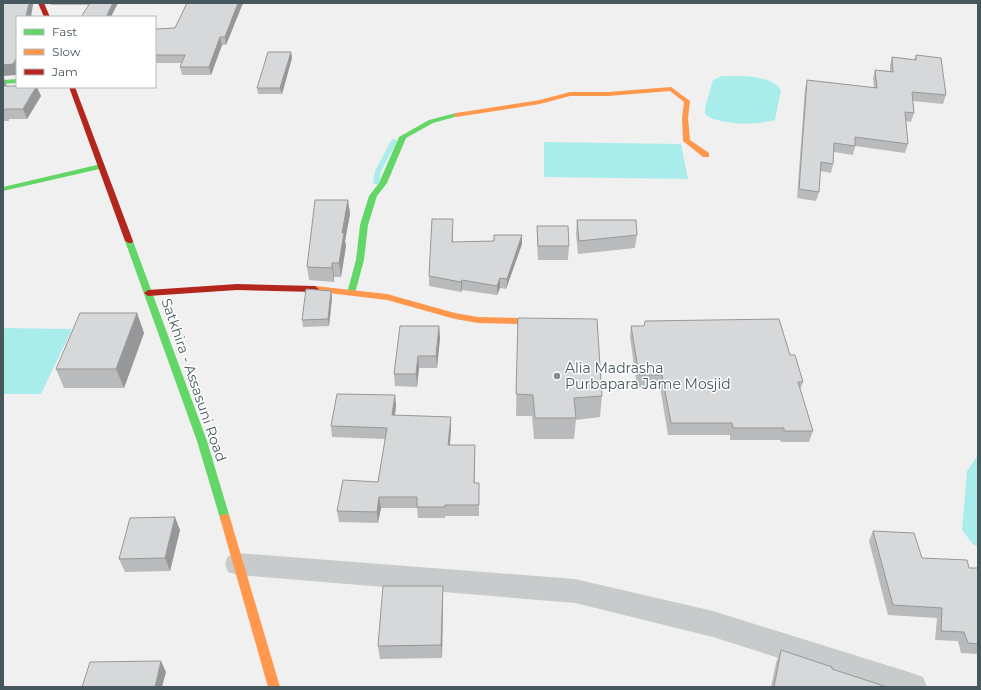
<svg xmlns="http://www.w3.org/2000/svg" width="981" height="690" font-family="Montserrat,sans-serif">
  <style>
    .water { fill: #a9edea }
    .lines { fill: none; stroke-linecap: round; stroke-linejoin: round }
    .stream { fill: #a9edea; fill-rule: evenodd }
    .street { fill: #c8cbcc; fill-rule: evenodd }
    .fast { fill: #63d668; fill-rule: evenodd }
    .slow { fill: #ff974d; fill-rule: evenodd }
    .jam { fill: #b3261e; fill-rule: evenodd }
    .wall { fill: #b9babb }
    .shaded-wall { fill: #969798 }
    .building { fill: #d7d8d9; stroke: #969798 }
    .poi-dot { fill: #828d90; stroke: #fff; stroke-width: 1.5 }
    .labels { text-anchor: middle; stroke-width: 3; stroke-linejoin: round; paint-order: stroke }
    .poi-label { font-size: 14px; fill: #47585d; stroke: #fff; text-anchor: start }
    .street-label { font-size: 14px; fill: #47585d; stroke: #fff }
  </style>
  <rect width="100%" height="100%" fill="#f1f0f0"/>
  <g class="water">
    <path d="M722,76C740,76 769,74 781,90L775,120C758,125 719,126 705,114V108L713,80Z"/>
    <path d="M544,142L681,144L688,179L544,177Z"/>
    <path d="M3,328L72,329L41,394H3Z"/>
    <path d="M978,455V547L973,544L962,530L967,471Z"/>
  </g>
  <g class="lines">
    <path class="stream" d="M394,139L397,141L381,171L379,183L378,184H374L373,183L375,171L391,141Z"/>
    <path class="street" d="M238,553L575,579L713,611L912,673L923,677L927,687H869L713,637L575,603L238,575L228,572L225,564L228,556Z"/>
    <g class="fast">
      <path d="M17,79V83L3,84V80Z"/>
      <path d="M456,113L459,115L458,116L433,123L406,138L387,183L377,196L368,225L364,260L355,293L354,295H348L347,293L356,260L360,225L369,196L379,183L399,137L429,120Z"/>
      <path d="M101,164L105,166L104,168L3,191V187Z"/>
      <path d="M126,239H129L133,241L207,441L230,518L229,521L225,522L221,521L220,518L197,441L125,241Z"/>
    </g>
    <g class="slow">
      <path d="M671,87L690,101L688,118L690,140L709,153V157H703L683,141L682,118L684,102L670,91L608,96H570L540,104L456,117L453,115L456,113L540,100L570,92H608Z"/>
      <path d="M315,286L387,294L455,313L478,317L518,318L522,321L518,324L478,323L455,319L387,300L312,291L311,289L312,287Z"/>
      <path d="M225,514L229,515L230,518L280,687H268L220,518L221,515Z"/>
    </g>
    <g class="jam">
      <path d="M38,3H44L50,17H44Z"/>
      <path d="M69,87H75L133,241L132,243H129L125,241Z"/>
      <path d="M237,284L315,286L319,289L315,292L237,290L148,296L144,293L148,290Z"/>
    </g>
  </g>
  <g class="wall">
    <path d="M50,3H118L88,5H51Z"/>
    <path d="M187,3H243L226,45H222L211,75H182L180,67L182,63H155V29L175,28Z"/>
    <path d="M291,52L292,58L282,94H258L257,88Z"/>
    <path d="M916,55L946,95L943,104L913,101L914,113L911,122L906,121L908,144L905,153L855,146L853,155L834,152L833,164L831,173L820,171L819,192L816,201L797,198L805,88L807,80L874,88L873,78L875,70L890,71V65L892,57L914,60Z"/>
    <path d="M3,78L7,86L41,96L27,119H9V121H3Z"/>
    <path d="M348,200L350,214L345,241L346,246L341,277H334V282L309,280L307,267Z"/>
    <path d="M577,220L637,235L635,248L578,254L576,234Z"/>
    <path d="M537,226L569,246L568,260H538L537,239Z"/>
    <path d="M453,228V242L522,244L506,289L500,288L497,295L462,290L461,292L429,286V276Z"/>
    <path d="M331,291L332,298L329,326L303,327L302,320Z"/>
    <path d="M137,313L144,333L124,388H64L56,369Z"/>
    <path d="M518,318L602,396L600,417L576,420L574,439H534L532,416H516Z"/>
    <path d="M439,326L440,338L437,368H419L417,387L395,386L394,374Z"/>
    <path d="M631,326L790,355L803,382L800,390L813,431L809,442H781L780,440H730V435H668L660,387H637L630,337Z"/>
    <path d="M395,395L396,406L395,415L451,428L450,445H475V483H479V516H445V518H418L417,508H381L378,523L339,522L337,511L378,482L385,439L332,437L331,426Z"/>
    <path d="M180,530L170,571L125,572L119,559Z"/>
    <path d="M873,531L922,558L969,568H978V654L961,653L958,641L935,640L937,618L888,615L869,541Z"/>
    <path d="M443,586V599L442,658L380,659L378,646Z"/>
    <path d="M781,650L832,669L887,687H771L776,663Z"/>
  </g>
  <g class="shaded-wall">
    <path d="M29,3H33V5L31,17H26Z"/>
    <path d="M113,3H118L111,17H106Z"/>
    <path d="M238,3H243L226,45L225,37Z"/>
    <path d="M220,37L222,45L211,75L209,67Z"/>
    <path d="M291,52L292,58L282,94L280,88Z"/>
    <path d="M17,57V75L3,76V65Z"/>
    <path d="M4,78L7,88L3,95V79Z"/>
    <path d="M36,87H37L41,96L27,119L23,109Z"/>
    <path d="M348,200L350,214L345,241L346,246L341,277L339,263L342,233Z"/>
    <path d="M453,219V228L452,251V242Z"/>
    <path d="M522,235V244L506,289L507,279Z"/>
    <path d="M332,263L334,277V282L332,268Z"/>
    <path d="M500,278V288L497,295V286Z"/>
    <path d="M462,280V290L461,292V282Z"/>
    <path d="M331,291L332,298L329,326L328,319Z"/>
    <path d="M137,313L144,333L124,388L116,369Z"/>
    <path d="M439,326L440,338L437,368L436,356Z"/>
    <path d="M418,356L419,368L417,387L416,374Z"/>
    <path d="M395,395L396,406L393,426L392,415Z"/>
    <path d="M451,417V428L449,456L448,445Z"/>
    <path d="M379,497L381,508L378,523L377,512Z"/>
    <path d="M175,517L180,530L170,571L165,558Z"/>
    <path d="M443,586V599L442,658L441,645Z"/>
    <path d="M161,661L166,672L162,687H155Z"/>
  </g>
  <g class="building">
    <path d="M3,3H29L26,17H17V57L16,59L13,64L3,65Z"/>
    <path d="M90,3H113L106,17H81Z"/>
    <path d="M187,3H238L225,37H220L209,67H180L185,55H155V29L175,28Z"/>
    <path d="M268,52H291L280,88H257Z"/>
    <path d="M916,55L941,58L946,95L912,92L914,113L905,112L908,144L855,137V146L834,143L833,164L821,162L819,192L799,189L807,80L877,88L875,70L893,72L892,57L916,60Z"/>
    <path d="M3,86H17V87H36L23,109H5V110H3Z"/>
    <path d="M315,200H348L342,233H344L339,263H332V268L307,267Z"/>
    <path d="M432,219H453L452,242L494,241V235H522L507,279L500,278L497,286L462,280L461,282L429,276Z"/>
    <path d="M577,220H636L637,235L579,241Z"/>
    <path d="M537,226H568L569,246H538Z"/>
    <path d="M306,289L331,291L328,319L302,320Z"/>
    <path d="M80,313H137L116,369H56Z"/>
    <path d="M518,318L597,319L602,396L574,398L576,418H535L533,395L516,394Z"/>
    <path d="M779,319L790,355H795L803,382H798L813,431H784V428H733L732,423H671L662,375H639L631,326H644L645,321Z"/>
    <path d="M400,326H439L436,356H418L416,374H394Z"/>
    <path d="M337,394L395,395L392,415L451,417L448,445H475L474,483H479V505H445V507H417V497H379L377,512L337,511L343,480L378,482L387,428L331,426Z"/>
    <path d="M175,517L165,558L119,559L130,518Z"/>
    <path d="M873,531L914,533L922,558L967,560L969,568H978V644L968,643L964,632L941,631L942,608L893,605Z"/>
    <path d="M383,586H443L441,645L378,646Z"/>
    <path d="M781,650L832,667V669L887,687H774Z"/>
    <path d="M161,661L155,687H82L90,662Z"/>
  </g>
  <circle class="poi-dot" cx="557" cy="376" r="4"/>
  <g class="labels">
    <g class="poi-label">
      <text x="565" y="373">Alia Madrasha<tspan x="565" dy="16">Purbapara Jame Mosjid</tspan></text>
    </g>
    <g class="street-label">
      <text transform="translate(194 380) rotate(71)" y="5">Satkhira - Assasuni Road</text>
    </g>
  </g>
  <rect width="981" height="690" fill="none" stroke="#47585d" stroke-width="8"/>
  <rect x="16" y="16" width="140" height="72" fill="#ffffff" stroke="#b5bcbe"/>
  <rect x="24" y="29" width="20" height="6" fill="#63d668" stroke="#b5bcbe"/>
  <text x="52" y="36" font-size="12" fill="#47585d">Fast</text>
  <rect x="24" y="49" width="20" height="6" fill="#ff974d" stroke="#b5bcbe"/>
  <text x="52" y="56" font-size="12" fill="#47585d">Slow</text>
  <rect x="24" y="69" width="20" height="6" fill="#b3261e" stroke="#b5bcbe"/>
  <text x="52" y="76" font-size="12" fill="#47585d">Jam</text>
</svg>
